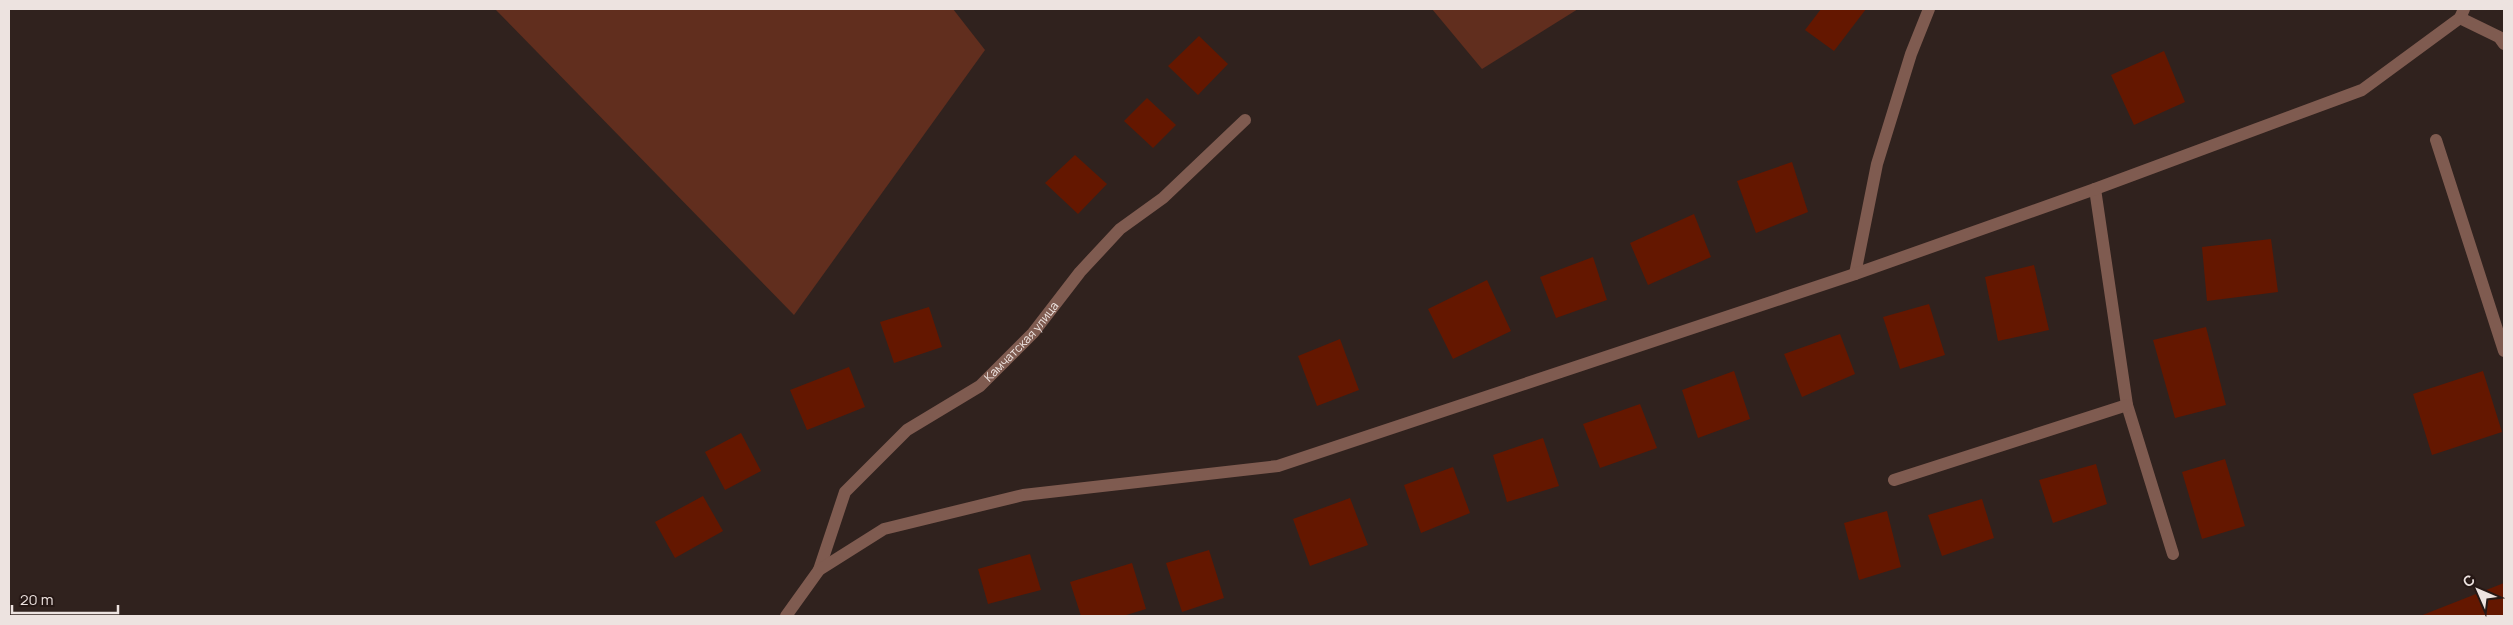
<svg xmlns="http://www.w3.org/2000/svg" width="2513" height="625" font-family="Manrope,sans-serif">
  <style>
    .green { fill: #612e1e }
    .building { fill: #641700 }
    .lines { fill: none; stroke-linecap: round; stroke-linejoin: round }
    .lane { stroke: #7f5b50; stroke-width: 12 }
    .street { stroke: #7f5b50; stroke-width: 12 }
    .labels { text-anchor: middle; stroke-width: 5; stroke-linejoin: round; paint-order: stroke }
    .street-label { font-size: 12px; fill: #ede3e0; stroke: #261815 }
  </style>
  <rect width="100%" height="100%" fill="#30221e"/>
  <g class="green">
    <path d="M495,9H953L985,50L794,315Z"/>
    <path d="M1432,9H1578L1482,69Z"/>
  </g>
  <g class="building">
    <path d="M1821,9H1866L1834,51L1805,30Z"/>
    <path d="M1199,36L1228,64L1198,95L1168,66Z"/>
    <path d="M2164,51L2185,102L2134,125L2111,75Z"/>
    <path d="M1147,98L1176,125L1153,148L1124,121Z"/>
    <path d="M1075,155L1107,184L1078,214L1045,183Z"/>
    <path d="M1792,162L1808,212L1756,233L1737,181Z"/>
    <path d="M1694,214L1711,257L1648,285L1630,243Z"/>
    <path d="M2271,239L2278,292L2207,301L2202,247Z"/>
    <path d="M1593,257L1607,300L1556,318L1540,277Z"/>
    <path d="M2034,265L2049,330L1998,341L1985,277Z"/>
    <path d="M1487,280L1511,331L1453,359L1428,309Z"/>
    <path d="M1929,304L1945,355L1900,369L1883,317Z"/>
    <path d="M929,307L942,347L894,363L880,322Z"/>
    <path d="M2206,327L2226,405L2175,418L2153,340Z"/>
    <path d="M1840,334L1855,374L1802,397L1784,354Z"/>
    <path d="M1340,339L1359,390L1317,406L1298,356Z"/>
    <path d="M849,367L865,407L807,430L790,390Z"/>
    <path d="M1734,371L1750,419L1698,438L1682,390Z"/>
    <path d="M2483,371L2502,432L2432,455L2413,394Z"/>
    <path d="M1640,404L1657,448L1600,468L1583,424Z"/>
    <path d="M741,433L761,471L725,490L705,452Z"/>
    <path d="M1543,438L1559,486L1507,502L1493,455Z"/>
    <path d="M2225,459L2245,526L2202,539L2182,472Z"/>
    <path d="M2096,464L2107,504L2053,523L2039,480Z"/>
    <path d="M1453,467L1470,513L1421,533L1404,485Z"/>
    <path d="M703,496L723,531L675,558L655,522Z"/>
    <path d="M1350,498L1368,545L1310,566L1293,519Z"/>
    <path d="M1982,499L1994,538L1942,556L1928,515Z"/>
    <path d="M1887,511L1901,567L1859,580L1844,523Z"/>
    <path d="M1209,550L1224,598L1182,612L1166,563Z"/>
    <path d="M1030,554L1041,590L988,604L978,569Z"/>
    <path d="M1132,563L1146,609L1123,616H1081L1070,582Z"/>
    <path d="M2504,583V615L2420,616Z"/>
  </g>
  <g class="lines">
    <path class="lane" d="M2436,140L2504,351"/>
    <g class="street">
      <path d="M2460,18L2499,37L2504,44"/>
      <path d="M2095,189L2127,405L2173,554"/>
      <path d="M1855,274L1877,164L1911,54L1929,9"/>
      <path d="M1894,480L2127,405"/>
      <path id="s1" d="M819,570L845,492L907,430L980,386L1033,333L1080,272L1120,229L1163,198L1245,120"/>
      <path d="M786,616L819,570L884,529L1023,495L1278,466L1855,274L2095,189L2362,90L2460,18L2464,9"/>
    </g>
  </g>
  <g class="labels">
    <g class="street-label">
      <text dy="4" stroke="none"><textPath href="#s1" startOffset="316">Камчатская улица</textPath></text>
    </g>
  </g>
  <rect width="2513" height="625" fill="none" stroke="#ede3e0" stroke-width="20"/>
  <g transform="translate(2478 590) rotate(315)" stroke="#261815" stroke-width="4" paint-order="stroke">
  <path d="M0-4L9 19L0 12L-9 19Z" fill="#ede3e0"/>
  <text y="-8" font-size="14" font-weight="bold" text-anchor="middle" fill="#ede3e0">С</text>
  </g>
  <path d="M12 605v8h106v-8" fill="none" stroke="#ede3e0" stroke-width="2.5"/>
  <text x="20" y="605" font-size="15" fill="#ede3e0" stroke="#261815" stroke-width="4" paint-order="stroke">20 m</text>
</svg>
